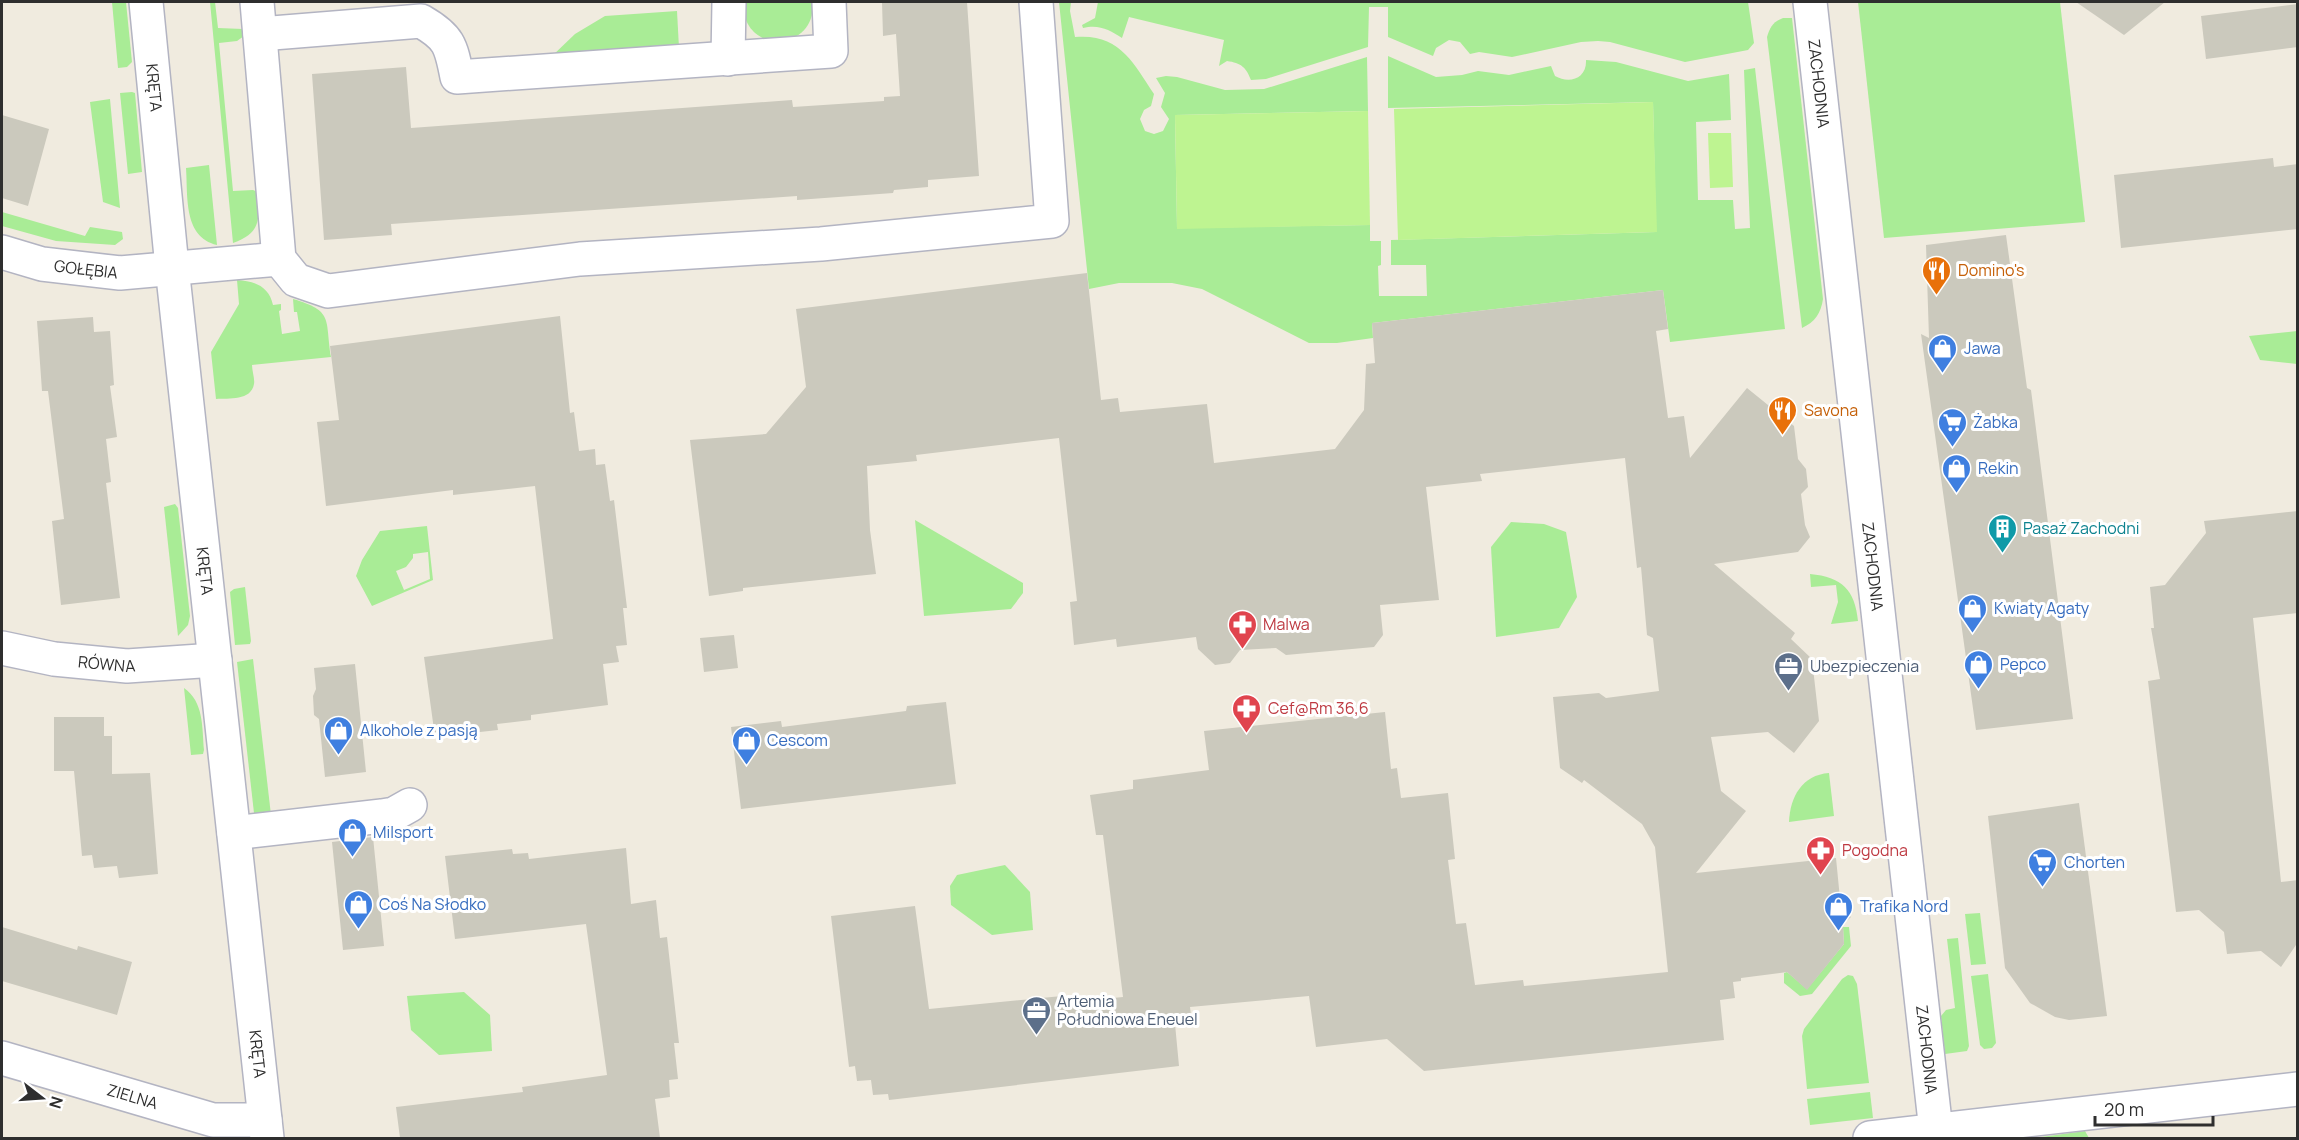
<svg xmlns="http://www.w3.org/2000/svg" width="2299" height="1140" font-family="Manrope,sans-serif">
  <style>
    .green { fill: #a9ec96; fill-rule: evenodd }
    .pitch { fill: #bef491 }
    .building { fill: #cbc9bd }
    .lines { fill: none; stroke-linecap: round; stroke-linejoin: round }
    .minor-casing { stroke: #b3b4c2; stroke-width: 36 }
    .minor { stroke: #fff; stroke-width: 33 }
    .labels { text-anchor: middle; stroke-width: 6; stroke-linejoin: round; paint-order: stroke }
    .street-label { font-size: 16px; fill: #2e2e2e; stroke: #fff }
    .food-label { font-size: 16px; fill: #c56008; stroke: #fff; text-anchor: start }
    .shop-label { font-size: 16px; fill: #366cbe; stroke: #fff; text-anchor: start }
    .culture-label { font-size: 16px; fill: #0d838f; stroke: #fff; text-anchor: start }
    .health-label { font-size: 16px; fill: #be3a42; stroke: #fff; text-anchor: start }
    .service-label { font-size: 16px; fill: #4e5e75; stroke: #fff; text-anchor: start }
  </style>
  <rect width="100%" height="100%" fill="#f0ebdf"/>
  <g class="green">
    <path d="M112,2H126L132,62L127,67L118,68Z"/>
    <path d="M210,2H215L218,28L243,29L244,36L237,41L219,43L233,191L253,190L258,192C259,219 262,233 233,243Z"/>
    <path d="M743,2H812C819,50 742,58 743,2Z"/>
    <path d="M1059,2H1071L1070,11L1075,37C1119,33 1133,62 1154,94L1151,106L1144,110L1140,119L1145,131L1154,134L1163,131L1169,119L1161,107L1165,93L1156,78L1166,76L1177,77L1225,90L1264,89L1367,57L1368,111L1175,115L1177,228L1370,225V241H1381V265L1378,266L1379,296H1427L1426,265H1391V240L1656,232L1653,102L1388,108V56L1436,77L1462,75L1478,71L1509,75L1551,66L1555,76C1569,84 1587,79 1586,60L1616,62L1688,81L1729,74L1731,120L1696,122L1698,200H1733L1735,229L1750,228L1744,70L1755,68L1785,329L1670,342L1663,290L1372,323L1373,338L1337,343H1309L1202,289L1172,283H1119L1089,289Z"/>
    <path d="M1098,2H1748L1754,43L1748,50L1685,62L1610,42L1598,41L1581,42L1512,57L1479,52L1470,54L1460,42L1449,40L1436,48L1433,56L1388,37V7H1369L1368,47L1266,79L1251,80C1246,67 1241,63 1227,61L1219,66L1224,40L1129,17L1122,38C1110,30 1099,24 1083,28L1082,25L1095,18Z"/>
    <path d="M1858,2H2060L2085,222L1884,238Z"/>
    <path d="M677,11L679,48L550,58L575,34L605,16Z"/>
    <path d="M1783,18H1792L1823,299C1821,313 1815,322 1802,328L1767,37C1770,27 1773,22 1783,18Z"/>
    <path d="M132,92L135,93L142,172L128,174L120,93Z"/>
    <path d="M110,99L120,208L103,202L90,102Z"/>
    <path d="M209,165L217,245C183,237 188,196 186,168Z"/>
    <path d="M2,212L85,236L90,227L122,232L123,239L115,245L56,241L2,226Z"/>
    <path d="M237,280C254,281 269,286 273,305L281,304V310L279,311L282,334L300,331L297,312H294L293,299C334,311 325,319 331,357L252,365C252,371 255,379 254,384C251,401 229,398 216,399L211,352L239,304Z"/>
    <path d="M2297,331V364L2260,360L2249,336Z"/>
    <path d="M175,504L178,508L190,616L188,625L178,636L164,507Z"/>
    <path d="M915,520L1023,583V593L1011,609L924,616Z"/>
    <path d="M1511,522L1544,524L1566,532L1577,597L1559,628L1496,637L1491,547Z"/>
    <path d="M427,526L433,580L372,606L356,576L362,560L380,531ZM428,552L430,579L404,590L396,571L406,567L413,558V554Z"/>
    <path d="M1810,574C1842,577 1855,590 1858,621L1831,624L1838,602L1836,585L1811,587Z"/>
    <path d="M245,587L251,641L250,644L235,645L230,592L234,589Z"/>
    <path d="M253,659L271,815H258L254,813L237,662Z"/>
    <path d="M184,688C204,702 202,727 204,750L203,754L191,755Z"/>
    <path d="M1829,773L1834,816L1789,822C1790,797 1802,775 1829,773Z"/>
    <path d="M1005,865L1030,892L1033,930L992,935L951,905L950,886L957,875Z"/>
    <path d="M1980,913L1986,964L1971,965L1965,914Z"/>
    <path d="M1843,927H1849L1851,946L1812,994L1800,996L1784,983V973L1787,972L1807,989L1844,944Z"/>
    <path d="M1958,938L1969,1046L1967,1051L1945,1054L1941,1016L1946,1010L1955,1008L1947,939Z"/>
    <path d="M1988,974L1996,1043L1992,1048L1984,1049L1980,1045L1971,976Z"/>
    <path d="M1848,975L1853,976L1857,984L1869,1083L1807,1089L1802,1036L1804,1029L1842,979Z"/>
    <path d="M464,992L490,1015L492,1051L439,1055L411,1030L407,996Z"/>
    <path d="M1870,1092L1873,1118L1810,1125L1807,1099Z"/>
    <path d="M2085,1131L2089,1138H2034Z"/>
  </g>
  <g class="pitch">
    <path d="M1653,102L1657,232L1398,240L1394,109Z"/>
    <path d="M1368,111L1370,225L1177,229L1175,115Z"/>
    <path d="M1708,133H1731L1733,187L1710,188Z"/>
  </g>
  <g class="building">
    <path d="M882,2H967L979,176L928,180V187L894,190L893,193L797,200V196L391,224L392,235L324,240L312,74L406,67L411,128L792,100L793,107L884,101V97L900,96L896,34L883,36Z"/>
    <path d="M2076,2H2165L2124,35Z"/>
    <path d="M2298,4V47L2206,59L2201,16Z"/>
    <path d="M2,115L49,129L28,206L2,198Z"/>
    <path d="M2273,158L2274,167L2298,164V229L2121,248L2114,175Z"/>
    <path d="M2006,235L2027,388L2031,390L2073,719L1976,730L1921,334L1929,338L1926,245Z"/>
    <path d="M1087,273L1101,400L1118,398L1120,412L1207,404L1214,463L1335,449L1364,410L1366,364L1375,363L1372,323L1663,290L1668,329L1656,331L1668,418L1684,416L1690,458L1747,388L1794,426L1798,459L1806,469L1808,487L1801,494L1805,525L1810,537L1798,552L1714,564L1795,633L1791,639L1812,659L1819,721L1794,753L1768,732L1711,737L1721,791L1746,811L1696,873L1836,858L1841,909L1851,917L1843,924L1844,944L1807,990L1787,972L1741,978V981L1733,982L1735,998L1720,1000L1724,1040L1424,1071L1387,1039L1316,1047L1309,996L1190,1007L1192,1023L1175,1024L1179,1066L889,1100L888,1094L873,1095L871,1080L857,1081L855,1066L849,1067L831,916L915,906L929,1009L1062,996L1063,1003L1123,997L1103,835H1096L1090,795L1133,789V780L1209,770L1204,731L1385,712L1391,769L1397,768L1401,798L1448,793L1455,859L1448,860L1456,924L1466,923L1475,985L1523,980L1524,986L1668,972L1655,847L1642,824L1584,780L1582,783L1560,768L1553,697L1599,693L1606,698L1659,691L1653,638L1647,635L1641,567L1637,568L1625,458L1480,474L1482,481L1426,487L1439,600L1380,605L1383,635L1374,647L1286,655L1276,648L1240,650L1230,663L1215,665L1198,649L1196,637L1117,647L1116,639L1074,645L1070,602L1077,601L1059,438L916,455L917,461L867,466L870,530L876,574L743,588V591L709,596L690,440L766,434L806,387L796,309Z"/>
    <path d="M560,316L570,413L574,412L579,451L595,449L596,465L605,464L610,501L614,500L627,608H623L627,645L616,646L619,662L603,664L608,705L531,715V720L497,724L498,730L435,737L424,657L553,639L535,486L453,495V490L326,506L317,422L339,420L330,346Z"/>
    <path d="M93,317L94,332L110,331L114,385L110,386L117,437L106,439L111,482L106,483L120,598L61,605L52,521L64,519L48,391H42L37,321Z"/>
    <path d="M2298,511V613L2253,618L2281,882L2298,880V942L2281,967L2261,951L2227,954L2224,932L2199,910L2176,912L2148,681L2160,679L2151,628H2154L2150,587L2165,585L2206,533L2204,521Z"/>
    <path d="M734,635L738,668L704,672L700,638Z"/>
    <path d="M355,664L366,772L325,777L319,719L314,715L313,696L316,689L314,668Z"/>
    <path d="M946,702L956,784L741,809L731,727L781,721L782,727L906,711L907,706Z"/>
    <path d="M54,717H104V736H112V774L150,773L158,874L119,878L117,866L94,868L92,855L82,856L74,771H54Z"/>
    <path d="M2079,803L2107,1016L2069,1020L2055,1017L2030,1003L2005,968L1988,816Z"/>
    <path d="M373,837L384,946L343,950L332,842Z"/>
    <path d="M626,848L631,904L656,900L660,938L667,937L679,1043H674L678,1079L669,1080L670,1097L655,1099L660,1138H400L396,1107L523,1092L522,1087L607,1075L586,924L455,939L445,856L512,849L513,854L528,853L529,859Z"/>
    <path d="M2,927L77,950L78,946L132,962L117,1015L2,981Z"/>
  </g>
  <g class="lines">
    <defs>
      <g id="minor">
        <path id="s1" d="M146,2L172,267L267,1138"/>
        <path d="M257,2L279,259L296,280L328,291L580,259L821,244L1052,221L1036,2"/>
        <path id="s2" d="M1810,2L1936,1131"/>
        <path d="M260,34L421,21C449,37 451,45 457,77L831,51L829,2"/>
        <path d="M728,59L729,2"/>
        <path id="s3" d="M2,252L42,264L120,273L279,259"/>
        <path id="s4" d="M2,648L54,659L127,666L215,660"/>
        <path d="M234,833L382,816L394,814L410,805"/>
        <path id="s5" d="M2,1058L213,1120H265"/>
        <path d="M1870,1138L2298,1089"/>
      </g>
    </defs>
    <use href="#minor" class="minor-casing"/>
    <use href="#minor" class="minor"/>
  </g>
  <defs>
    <symbol id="restaurant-pin" viewBox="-11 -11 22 30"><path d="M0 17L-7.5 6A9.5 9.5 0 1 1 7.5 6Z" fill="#e8710a" stroke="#fff"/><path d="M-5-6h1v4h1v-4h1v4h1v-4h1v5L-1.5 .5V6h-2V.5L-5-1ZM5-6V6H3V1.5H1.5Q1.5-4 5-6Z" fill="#fff"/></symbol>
    <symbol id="shop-pin" viewBox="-11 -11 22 30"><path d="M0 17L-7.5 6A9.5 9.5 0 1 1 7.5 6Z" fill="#3f7fe0" stroke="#fff"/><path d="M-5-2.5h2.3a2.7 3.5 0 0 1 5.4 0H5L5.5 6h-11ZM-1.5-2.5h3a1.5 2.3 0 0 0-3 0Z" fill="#fff"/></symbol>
    <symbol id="supermarket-pin" viewBox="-11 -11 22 30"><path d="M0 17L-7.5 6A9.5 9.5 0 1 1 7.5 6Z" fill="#3f7fe0" stroke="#fff"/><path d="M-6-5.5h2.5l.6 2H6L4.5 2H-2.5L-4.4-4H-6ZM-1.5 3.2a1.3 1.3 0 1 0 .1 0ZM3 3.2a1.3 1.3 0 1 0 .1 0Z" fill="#fff"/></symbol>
    <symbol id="building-pin" viewBox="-11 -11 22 30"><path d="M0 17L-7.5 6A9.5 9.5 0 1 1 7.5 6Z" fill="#0f9aa8" stroke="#fff"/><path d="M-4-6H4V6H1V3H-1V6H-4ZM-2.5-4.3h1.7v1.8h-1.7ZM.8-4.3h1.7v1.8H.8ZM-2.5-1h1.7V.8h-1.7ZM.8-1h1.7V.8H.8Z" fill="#fff"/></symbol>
    <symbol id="pharmacy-pin" viewBox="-11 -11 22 30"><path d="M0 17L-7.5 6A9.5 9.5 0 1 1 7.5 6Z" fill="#e0444e" stroke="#fff"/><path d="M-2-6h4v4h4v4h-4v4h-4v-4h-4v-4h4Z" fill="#fff"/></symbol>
    <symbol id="office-pin" viewBox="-11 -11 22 30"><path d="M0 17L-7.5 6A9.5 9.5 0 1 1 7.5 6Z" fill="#5c6f8a" stroke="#fff"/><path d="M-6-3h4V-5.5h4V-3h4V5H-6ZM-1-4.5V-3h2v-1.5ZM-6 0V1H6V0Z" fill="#fff"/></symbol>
  </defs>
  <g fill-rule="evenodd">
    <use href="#restaurant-pin" x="1920" y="254" width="33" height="45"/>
    <use href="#shop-pin" x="1926" y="332" width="33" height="45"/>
    <use href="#restaurant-pin" x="1766" y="394" width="33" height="45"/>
    <use href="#supermarket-pin" x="1936" y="406" width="33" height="45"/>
    <use href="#shop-pin" x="1940" y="452" width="33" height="45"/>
    <use href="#building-pin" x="1986" y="512" width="33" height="45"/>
    <use href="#shop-pin" x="1956" y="592" width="33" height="45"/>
    <use href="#pharmacy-pin" x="1226" y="608" width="33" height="45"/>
    <use href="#shop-pin" x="1962" y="648" width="33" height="45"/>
    <use href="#office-pin" x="1772" y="650" width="33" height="45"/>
    <use href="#pharmacy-pin" x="1230" y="692" width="33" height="45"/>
    <use href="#shop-pin" x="322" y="714" width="33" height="45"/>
    <use href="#shop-pin" x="730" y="724" width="33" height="45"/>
    <use href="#shop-pin" x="336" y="816" width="33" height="45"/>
    <use href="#pharmacy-pin" x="1804" y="834" width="33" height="45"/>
    <use href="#supermarket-pin" x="2026" y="846" width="33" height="45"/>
    <use href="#shop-pin" x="342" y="888" width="33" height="45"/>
    <use href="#shop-pin" x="1822" y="890" width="33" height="45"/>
    <use href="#office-pin" x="1020" y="994" width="33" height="45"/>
  </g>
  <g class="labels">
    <g class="street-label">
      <text dy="6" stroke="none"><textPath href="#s2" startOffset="82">ZACHODNIA</textPath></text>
      <text dy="6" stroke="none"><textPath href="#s1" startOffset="86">KRĘTA</textPath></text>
      <text dy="6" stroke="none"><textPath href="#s3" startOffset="86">GOŁĘBIA</textPath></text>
      <text dy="6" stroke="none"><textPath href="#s2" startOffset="568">ZACHODNIA</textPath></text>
      <text dy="6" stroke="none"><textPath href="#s1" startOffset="572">KRĘTA</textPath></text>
      <text dy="6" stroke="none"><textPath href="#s4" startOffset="106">RÓWNA</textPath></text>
      <text dy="6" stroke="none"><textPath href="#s2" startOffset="1054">ZACHODNIA</textPath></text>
      <text dy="6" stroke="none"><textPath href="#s1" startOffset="1058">KRĘTA</textPath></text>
      <text dy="6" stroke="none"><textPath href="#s5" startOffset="136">ZIELNA</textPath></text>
    </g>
    <g class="food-label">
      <text x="1958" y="276">Domino's</text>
      <text x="1804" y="416">Savona</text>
    </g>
    <g class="shop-label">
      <text x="1964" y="354">Jawa</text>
      <text x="1973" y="428">Żabka</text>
      <text x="1978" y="474">Rekin</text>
      <text x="1994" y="614">Kwiaty Agaty</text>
      <text x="2000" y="670">Pepco</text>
      <text x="360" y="736">Alkohole z pasją</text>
      <text x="767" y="746">Cescom</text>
      <text x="373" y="838">Milsport</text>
      <text x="2064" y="868">Chorten</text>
      <text x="379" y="910">Coś Na Słodko</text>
      <text x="1860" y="912">Trafika Nord</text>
    </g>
    <g class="culture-label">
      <text x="2023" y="534">Pasaż Zachodni</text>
    </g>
    <g class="health-label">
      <text x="1263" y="630">Malwa</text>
      <text x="1268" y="714">Cef@Rm 36,6</text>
      <text x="1842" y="856">Pogodna</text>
    </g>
    <g class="service-label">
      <text x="1810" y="672">Ubezpieczenia</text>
      <text x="1057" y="1007">Artemia<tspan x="1057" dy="18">Południowa Eneuel</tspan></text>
    </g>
  </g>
  <rect width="2299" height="1140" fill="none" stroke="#2e2e2e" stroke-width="6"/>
  <g transform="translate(42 1098) rotate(107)" stroke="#ffffff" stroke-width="4.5" paint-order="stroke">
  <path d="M0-4.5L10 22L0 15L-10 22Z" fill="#2e2e2e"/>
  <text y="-9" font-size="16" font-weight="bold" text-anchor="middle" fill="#2e2e2e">N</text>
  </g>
  <path d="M2095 1116v9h118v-9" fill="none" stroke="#2e2e2e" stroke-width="3"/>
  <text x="2104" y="1116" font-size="18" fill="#2e2e2e" stroke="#ffffff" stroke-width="4.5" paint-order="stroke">20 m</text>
</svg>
